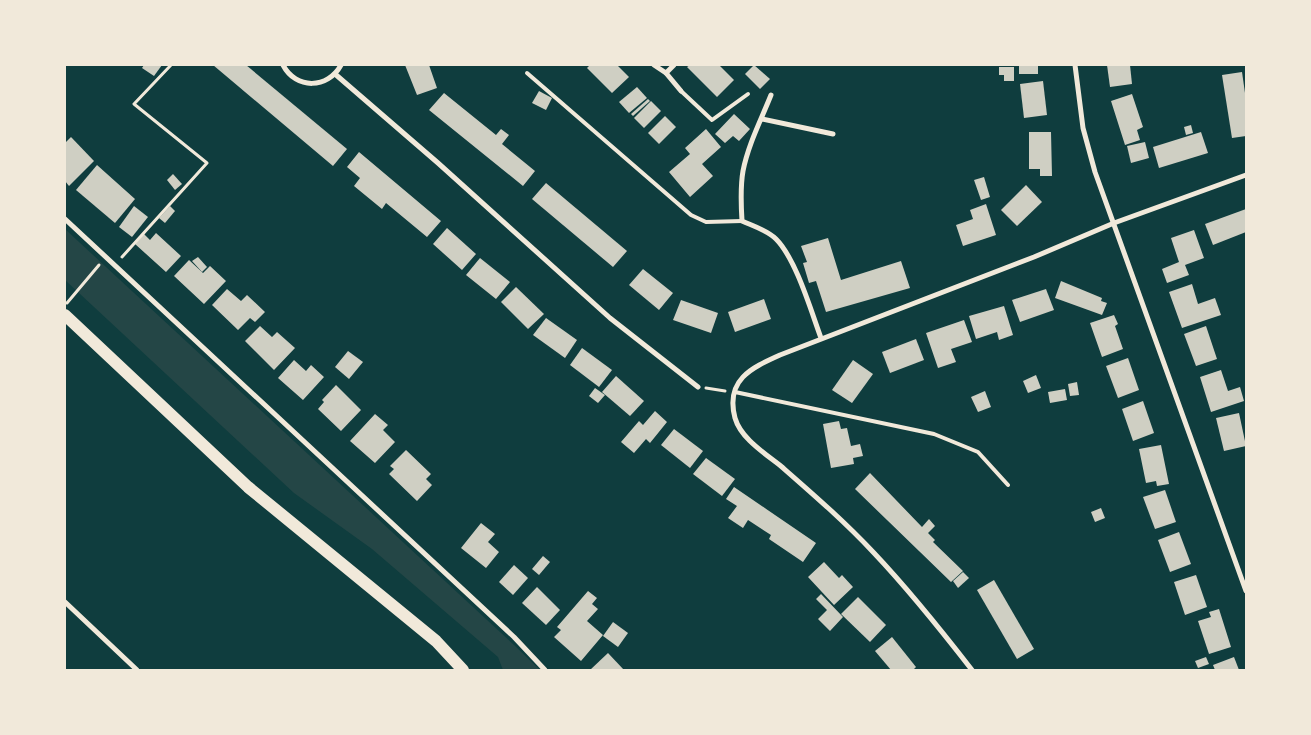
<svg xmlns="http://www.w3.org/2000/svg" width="1311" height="735" font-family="'DejaVu Sans',sans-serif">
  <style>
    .green { fill: #244646 }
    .building { fill: #cfcfc3 }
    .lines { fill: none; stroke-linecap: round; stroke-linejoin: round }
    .path { stroke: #f1e9da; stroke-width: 3 }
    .service { stroke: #f1e9da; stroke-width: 4 }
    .minor { stroke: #f1e9da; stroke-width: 5 }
    .primary { stroke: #f1e9da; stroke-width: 12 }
  </style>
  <rect width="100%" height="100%" fill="#0f3d3e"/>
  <path class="green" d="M65,229L514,645L540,670H503L498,657L372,549L294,493L65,280Z"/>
  <g class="building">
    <path d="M144,65H162L154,76L142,68Z"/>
    <path d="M213,65H246L347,149L333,166Z"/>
    <path d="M405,65H429L437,88L417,95Z"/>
    <path d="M590,65H617L629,77L612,93L587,68Z"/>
    <path d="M690,65H719L734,80L717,97L687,67Z"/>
    <path d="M754,65L770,79L760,89L745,74Z"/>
    <rect x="1019" y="65" width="19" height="9"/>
    <path d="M1107,65H1130L1132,84L1110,87Z"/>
    <path d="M999,67H1014V81H1004V75H999Z"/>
    <path d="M1242,72L1246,100V136L1232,138L1222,75Z"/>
    <path d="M1043,81L1047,115L1024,118L1020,84Z"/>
    <path d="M637,87L647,98L629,113L619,102Z"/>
    <path d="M539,91L552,98L546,110L532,103Z"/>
    <path d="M444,93L496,135L501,129L509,135L502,144L535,171L523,186L429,110Z"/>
    <path d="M1132,94L1143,127L1137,130L1140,140L1125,145L1111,101Z"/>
    <path d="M648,99L650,101L633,116L631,114Z"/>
    <path d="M651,101L661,111L644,128L634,118Z"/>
    <path d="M734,114L750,129L739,141L733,136L725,143L715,134Z"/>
    <path d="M665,116L676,127L659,144L648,133Z"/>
    <path d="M1191,125L1193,133L1186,135L1184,127Z"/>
    <path d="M706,129L721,147L702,164L713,176L690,197L669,172L690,154L685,148Z"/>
    <path d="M1029,132H1051L1052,176H1040V169H1029Z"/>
    <path d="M1201,132L1208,153L1159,168L1153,147Z"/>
    <path d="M71,137L94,161L69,186L65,181V143Z"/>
    <path d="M1145,142L1149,158L1131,163L1127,146Z"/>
    <path d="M359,152L441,221L427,237L386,203L382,209L354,186L360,178L347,167Z"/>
    <path d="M97,165L135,199L115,223L76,190Z"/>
    <path d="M173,174L182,184L175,190L167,180Z"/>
    <path d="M984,177L990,197L981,200L974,180Z"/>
    <path d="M546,183L627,251L613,267L532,199Z"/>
    <path d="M1026,185L1042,202L1017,226L1001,210Z"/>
    <path d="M986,204L996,235L963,246L956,225L973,219L970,210Z"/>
    <path d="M134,206L148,217L132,237L119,227Z"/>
    <path d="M170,206L175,211L165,223L159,218Z"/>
    <path d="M1246,209V232L1213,245L1205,224Z"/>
    <path d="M447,228L476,254L462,270L433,244Z"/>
    <path d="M1194,230L1204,258L1185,265L1189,275L1167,283L1162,269L1179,262L1171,238Z"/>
    <path d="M156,233L181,256L166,272L135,244L144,234L150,240Z"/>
    <path d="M828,238L841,280L901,261L910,288L826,312L816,281L809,283L803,263L807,262L801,246Z"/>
    <path d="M198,257L207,267L202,272L192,261Z"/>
    <path d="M480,258L510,282L496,299L466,275Z"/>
    <path d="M189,260L203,273L210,266L226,281L204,304L174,276Z"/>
    <path d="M643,269L673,293L659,310L629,285Z"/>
    <path d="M1061,281L1102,298L1101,301L1107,303L1102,315L1055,298Z"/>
    <path d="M1192,284L1198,304L1215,298L1221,315L1182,328L1169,292Z"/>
    <path d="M516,287L544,314L528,329L501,302Z"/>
    <path d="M227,289L241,301L247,295L265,312L255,322L250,318L238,330L212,305Z"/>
    <path d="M1046,289L1054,310L1020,322L1012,300Z"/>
    <path d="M764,299L771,319L735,332L728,312Z"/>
    <path d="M681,300L718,313L711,333L673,320Z"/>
    <path d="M1004,306L1013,335L999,340L997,332L976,339L969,316Z"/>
    <path d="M1114,315L1118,324L1115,326L1123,349L1102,357L1090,323Z"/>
    <path d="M546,318L577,340L565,358L533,335Z"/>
    <path d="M964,320L972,342L951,349L956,362L938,368L926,333Z"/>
    <path d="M260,326L272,337L277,332L295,348L274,370L245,341Z"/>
    <path d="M1206,326L1217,359L1196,366L1184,334Z"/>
    <path d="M916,339L924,360L890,373L882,352Z"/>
    <path d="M582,348L612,370L599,387L570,365Z"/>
    <path d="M348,351L363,362L349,379L335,367Z"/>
    <path d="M1128,358L1139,390L1118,398L1106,366Z"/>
    <path d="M294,360L306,371L311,365L324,377L303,400L278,378Z"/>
    <path d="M853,360L873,374L852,403L832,390Z"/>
    <path d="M1221,370L1228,391L1240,387L1244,401L1211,412L1200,377Z"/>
    <path d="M1036,375L1041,388L1028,393L1023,381Z"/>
    <path d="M616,376L644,401L630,416L602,392Z"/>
    <path d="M1077,382L1079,395L1070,396L1068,384Z"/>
    <path d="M336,385L361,410L341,431L318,409L324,402L322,400Z"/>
    <path d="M595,388L605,395L598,403L589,396Z"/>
    <path d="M1065,389L1067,400L1050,403L1048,392Z"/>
    <path d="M985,391L991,407L978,412L971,397Z"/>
    <path d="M1143,401L1154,433L1133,441L1122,409Z"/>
    <path d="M655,411L667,422L650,443L646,439L634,453L621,442L639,421L643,425Z"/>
    <path d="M1239,413L1246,446L1224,451L1216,418Z"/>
    <path d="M375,414L388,425L383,430L395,442L375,463L350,441Z"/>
    <path d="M839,421L841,429L847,428L851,446L860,444L863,456L853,458L854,464L831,468L823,424Z"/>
    <path d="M674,429L703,451L690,468L661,445Z"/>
    <path d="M1161,445L1169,484L1157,486L1156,481L1146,483L1139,449Z"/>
    <path d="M406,450L431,474L426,479L432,485L417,501L389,474L394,469L390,466Z"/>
    <path d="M706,458L735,479L722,496L693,474Z"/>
    <path d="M870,473L922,527L929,519L935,526L928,533L935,540L933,542L963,571L951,582L855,489Z"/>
    <path d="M734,487L816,543L803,562L769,539L771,535L748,520L743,528L728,518L737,506L726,499Z"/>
    <path d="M1165,490L1176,522L1155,529L1143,497Z"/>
    <path d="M1101,508L1105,518L1095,522L1091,512Z"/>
    <path d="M481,523L495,534L488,542L499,552L486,568L461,548Z"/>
    <path d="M1179,532L1191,564L1170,572L1158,540Z"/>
    <path d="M543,556L550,562L539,575L532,569Z"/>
    <path d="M824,562L839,578L842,575L853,587L834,605L808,577Z"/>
    <path d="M514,565L528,578L513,595L499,582Z"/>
    <path d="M963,572L969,578L958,588L953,581Z"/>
    <path d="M1196,575L1207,607L1185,615L1174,582Z"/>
    <path d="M994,580L1034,649L1017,659L977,590Z"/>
    <path d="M537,587L560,610L546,625L522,603Z"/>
    <path d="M588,591L597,598L592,604L598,609L587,621L603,635L581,661L554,637L561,630L557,627Z"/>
    <path d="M821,594L843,617L830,631L818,619L827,610L816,599Z"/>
    <path d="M858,597L886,625L870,642L841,614Z"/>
    <path d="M1219,609L1231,647L1209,654L1198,621L1211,617L1209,612Z"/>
    <path d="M613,622L628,633L618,647L603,636Z"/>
    <path d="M892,637L916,667L913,670H891L875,651Z"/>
    <path d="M608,653L624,670H590Z"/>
    <path d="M1206,657L1209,664L1198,668L1195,661Z"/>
    <path d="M1234,657L1239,670H1215L1213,665Z"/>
  </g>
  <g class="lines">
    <g class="path">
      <path d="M122,257L207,163L134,104L171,65"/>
      <path d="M67,303L99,265"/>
      <path d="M706,388L725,391"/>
    </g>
    <g class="service">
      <path d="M527,73L691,215L706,222L742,221"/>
      <path d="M681,91L712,120L748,94"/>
      <path d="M735,392L934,434L978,452L1008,485"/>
    </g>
    <g class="minor">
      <path d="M283,65C296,90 328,89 341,65"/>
      <path d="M654,65L666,73L674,65"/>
      <path d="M1075,65L1083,128L1095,172L1246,591"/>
      <path d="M666,73L681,91"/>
      <path d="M335,74L438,163L610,318L698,387"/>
      <path d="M771,95C761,120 748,145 743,171C740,188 741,205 742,221C753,226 767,230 776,239C796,259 811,311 821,338"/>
      <path d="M762,119L833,134"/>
      <path d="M65,219L514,637L545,670"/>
      <path d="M65,602L137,670"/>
      <path d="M972,670C941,630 909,590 874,553C845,522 814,495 782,467C766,454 741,439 735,418C725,380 751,368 780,355L1034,257L1114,223L1246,175"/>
    </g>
    <path class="primary" d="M65,315L248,487L436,641L463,670"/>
  </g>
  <rect width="1311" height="735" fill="none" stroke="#f1e9da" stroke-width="132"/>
</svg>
